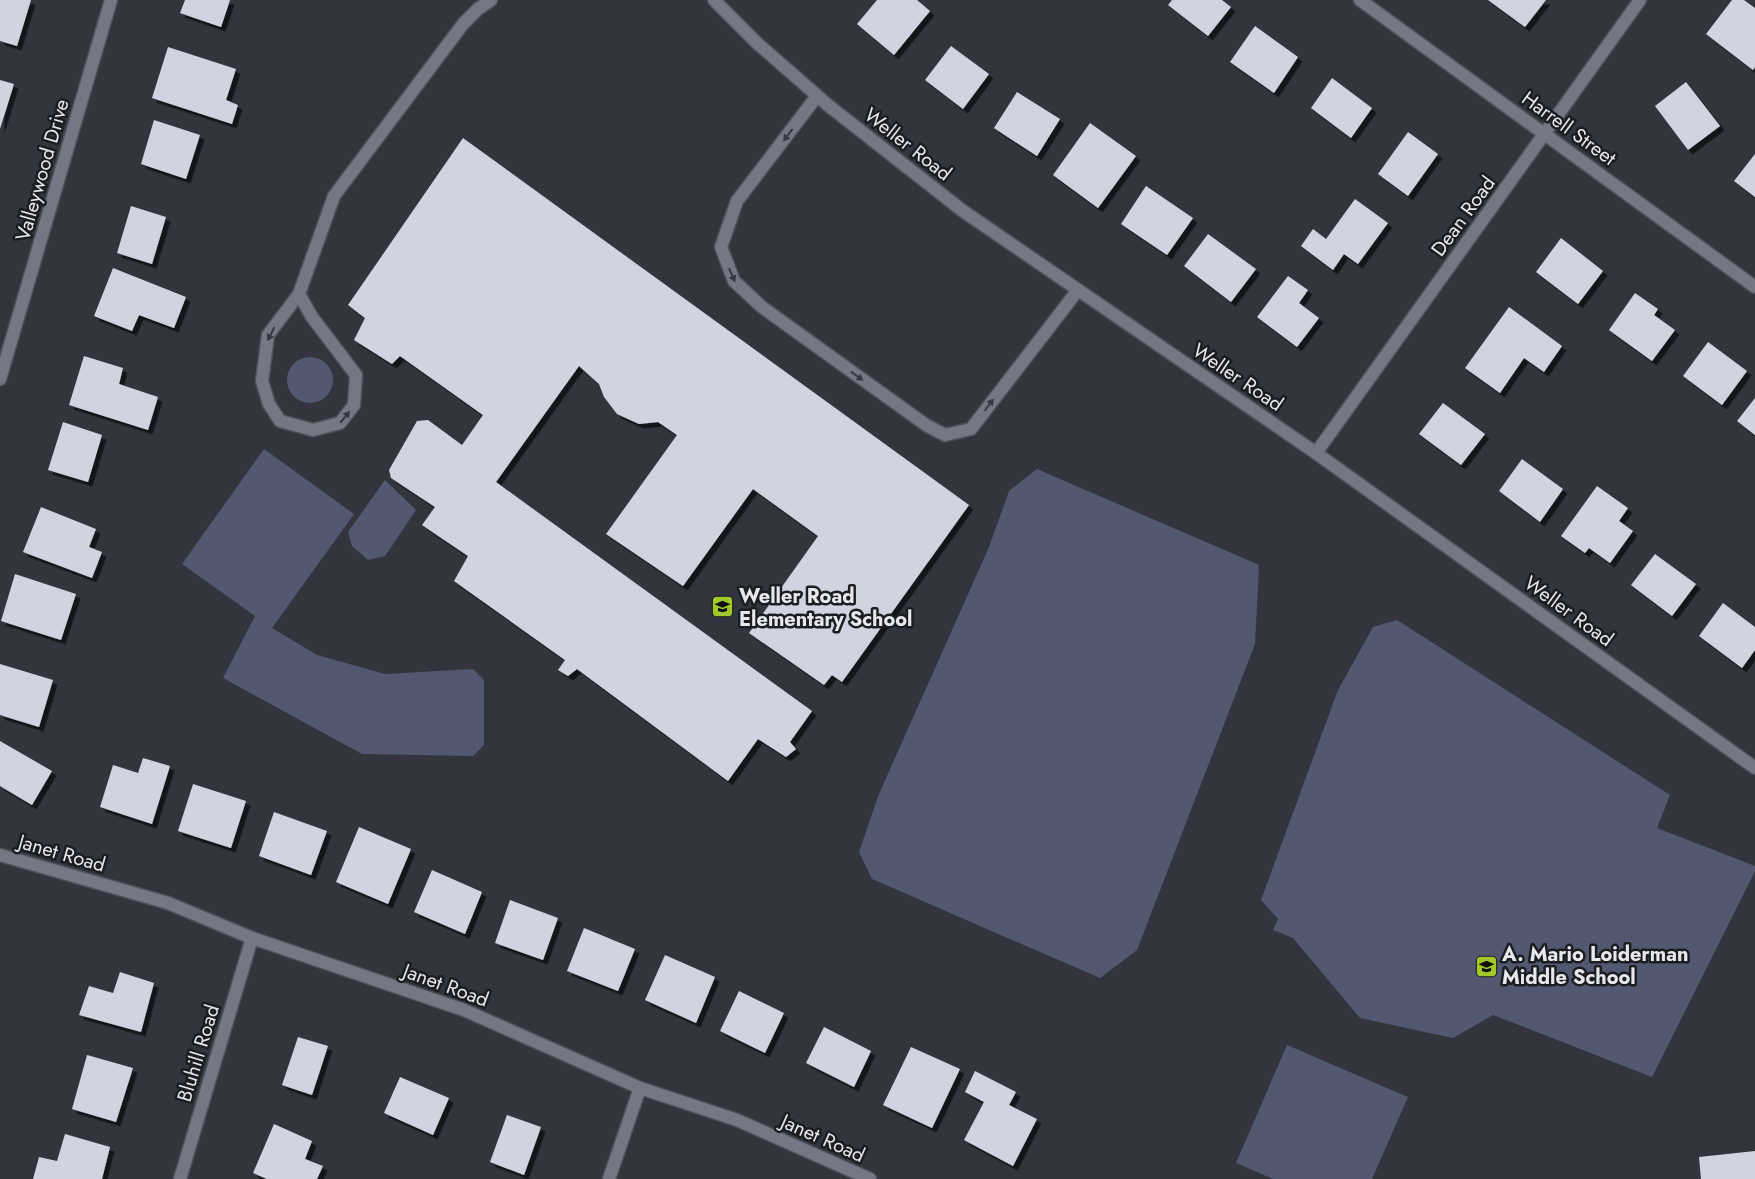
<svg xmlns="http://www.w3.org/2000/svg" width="1755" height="1179" font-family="Jost,sans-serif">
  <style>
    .green { fill: #52586f }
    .building { fill: #d1d4e0; filter: url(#shadow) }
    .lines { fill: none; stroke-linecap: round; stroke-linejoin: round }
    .minor-casing { stroke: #50525a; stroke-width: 15 }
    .minor { stroke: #747885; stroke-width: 12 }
    .oneway { fill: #36383f }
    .labels { text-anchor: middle; stroke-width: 5; stroke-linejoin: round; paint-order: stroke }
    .street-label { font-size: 20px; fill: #e6e8ee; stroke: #1c1d21 }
    .poi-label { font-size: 20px; font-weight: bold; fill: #e6e8ee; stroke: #1c1d21; text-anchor: start }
  </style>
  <defs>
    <filter id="shadow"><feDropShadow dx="4.5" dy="4.5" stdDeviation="0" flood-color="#0009"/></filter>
  </defs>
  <rect width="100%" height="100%" fill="#33353e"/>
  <g class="green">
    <circle cx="310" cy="380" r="23"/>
    <path d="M264,449L354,514L272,628L317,655L385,674L473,669L484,680V745L473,756L362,754L223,678L255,616L182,564Z"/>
    <path d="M1037,469L1259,565L1255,644L1137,950L1100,978L872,879L859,852L879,794L989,547L1009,491Z"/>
    <path d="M385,480L416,510L385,556L368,560L352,546L348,532Z"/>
    <path d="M1397,620L1670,795L1657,828L1755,866V871L1652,1077L1493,1015L1453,1038L1360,1018L1293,938L1273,930L1278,919L1261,900L1338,690L1373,627Z"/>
    <path d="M1287,1045L1408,1097L1372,1179H1273L1236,1163Z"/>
  </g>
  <g class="building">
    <path d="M0,0H31L17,46L0,41Z"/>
    <path d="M185,0H230L221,27L180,13Z"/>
    <path d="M877,0H917L930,11L894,55L857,24Z"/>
    <path d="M1172,0H1222L1231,7L1208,36L1168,5Z"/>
    <path d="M1488,0H1546L1525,27Z"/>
    <path d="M1732,0H1744L1755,8V67L1753,70L1706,34Z"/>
    <path d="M1255,26L1298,57L1274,93L1230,62Z"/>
    <path d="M951,46L989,74L963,109L925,80Z"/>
    <path d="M168,47L236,69L226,100L238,105L232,124L152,98Z"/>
    <path d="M1332,78L1372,108L1351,138L1311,108Z"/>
    <path d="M0,80L14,84L0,129Z"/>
    <path d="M1686,82L1720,126L1688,150L1655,106Z"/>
    <path d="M1017,92L1060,119L1037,156L994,128Z"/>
    <path d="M154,120L200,135L186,179L141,164Z"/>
    <path d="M1090,123L1136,156L1098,208L1053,175Z"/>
    <path d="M1408,132L1438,154L1408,196L1378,174Z"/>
    <path d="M463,138L969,505L842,682L832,675L824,685L749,633L818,536L753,489L683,586L606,534L677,435L658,422L639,424L617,414L604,397L599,384L579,366L496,482L812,711L790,742L796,749L786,757L758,739L728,781L577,669L568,676L558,670L565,660L454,581L468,556L422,525L435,507L391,478L389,470L417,421L428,420L462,445L483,415L400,356L392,364L354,340L365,318L348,305Z"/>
    <path d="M1755,154V197L1734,181Z"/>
    <path d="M1146,186L1193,218L1167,255L1121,224Z"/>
    <path d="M1355,199L1388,223L1358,264L1344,254L1333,270L1301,246L1313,229L1326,239Z"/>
    <path d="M131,206L166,217L152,264L117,253Z"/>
    <path d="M1208,234L1256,269L1231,302L1184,266Z"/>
    <path d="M1561,238L1603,271L1578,304L1536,272Z"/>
    <path d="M113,268L186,297L174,328L139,315L132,331L94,316Z"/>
    <path d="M1288,276L1308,290L1299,303L1319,318L1297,347L1257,317Z"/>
    <path d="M1635,293L1658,309L1654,315L1675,330L1652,361L1609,330Z"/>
    <path d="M1509,307L1562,346L1544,372L1524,358L1500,393L1465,368Z"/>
    <path d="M1708,342L1747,371L1722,405L1683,376Z"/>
    <path d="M84,356L123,368L119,384L158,397L148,430L69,405Z"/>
    <path d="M1755,398V435L1737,421Z"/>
    <path d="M1443,403L1485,434L1461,465L1419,434Z"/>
    <path d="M63,422L102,435L88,482L48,470Z"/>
    <path d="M1522,459L1563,489L1540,522L1499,491Z"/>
    <path d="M1597,486L1628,508L1619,521L1633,531L1610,563L1589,548L1585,553L1561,536Z"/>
    <path d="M41,507L96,529L89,547L102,552L92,578L23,552Z"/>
    <path d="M1655,554L1696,584L1672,616L1631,585Z"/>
    <path d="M15,574L76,594L61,640L1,621Z"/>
    <path d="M1723,603L1755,627V650L1742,668L1699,636Z"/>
    <path d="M0,664L53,680L39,727L0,715Z"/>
    <path d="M0,741L52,771L32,805L0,786Z"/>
    <path d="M143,758L170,766L152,824L100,807L113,765L138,773Z"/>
    <path d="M193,784L246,801L231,848L178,831Z"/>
    <path d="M274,812L327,831L311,875L259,856Z"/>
    <path d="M359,827L411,849L388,904L336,882Z"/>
    <path d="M432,870L482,892L465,934L414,912Z"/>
    <path d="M510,900L558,918L543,960L495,943Z"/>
    <path d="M584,928L635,949L618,991L567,971Z"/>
    <path d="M665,955L715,977L696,1023L645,1000Z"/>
    <path d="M120,972L154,983L141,1032L79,1015L89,986L113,993Z"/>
    <path d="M739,991L784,1013L765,1053L720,1031Z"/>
    <path d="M824,1027L871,1051L854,1087L806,1063Z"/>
    <path d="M298,1037L328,1046L312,1095L282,1085Z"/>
    <path d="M911,1047L960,1069L932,1128L883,1105Z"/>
    <path d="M87,1055L133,1068L116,1122L72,1109Z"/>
    <path d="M975,1071L1016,1092L1009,1105L1037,1119L1013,1166L964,1140L984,1102L965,1092Z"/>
    <path d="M400,1077L449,1098L433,1135L384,1113Z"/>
    <path d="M507,1115L541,1127L524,1175L490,1162Z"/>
    <path d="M274,1124L312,1141L305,1159L323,1166L317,1179H267L253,1173Z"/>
    <path d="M65,1134L110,1147L102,1179H33L39,1157L57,1161Z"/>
    <path d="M1755,1151V1179H1701L1699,1157Z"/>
  </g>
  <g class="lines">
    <defs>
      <g id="minor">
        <path d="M714,0L757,43L829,106L963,211L1316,453L1755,768"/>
        <path d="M1360,0L1755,287"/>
        <path d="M817,96L737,201L721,247L734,281L762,307L926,425L945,435L971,429L1078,290"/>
        <path d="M299,294L312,317L356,375L354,405L340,423L313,430L280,421L269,404L262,381L268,335L299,294L334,196L463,24L478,9L491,0"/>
        <path d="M0,379L111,0"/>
        <path d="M1316,453L1640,0"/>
        <path d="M0,855L168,903L252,938L464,1010L640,1088L737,1120L870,1179"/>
        <path d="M180,1179L252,938"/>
        <path d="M609,1179L640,1088"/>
      </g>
    </defs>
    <use href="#minor" class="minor-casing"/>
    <use href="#minor" class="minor"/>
  </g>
  <defs><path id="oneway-solid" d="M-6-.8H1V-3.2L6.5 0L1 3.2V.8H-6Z" transform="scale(1.25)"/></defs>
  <g class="oneway">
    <use href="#oneway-solid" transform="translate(788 135) rotate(127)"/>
    <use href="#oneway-solid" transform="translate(732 275) rotate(66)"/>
    <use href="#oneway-solid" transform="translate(271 334) rotate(117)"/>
    <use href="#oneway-solid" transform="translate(857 376) rotate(36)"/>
    <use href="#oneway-solid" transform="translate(989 405) rotate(-53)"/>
    <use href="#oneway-solid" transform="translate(345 417) rotate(-51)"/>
  </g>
  <defs>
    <symbol id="school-square" viewBox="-11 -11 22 22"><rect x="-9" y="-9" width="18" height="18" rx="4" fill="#a2c929" stroke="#1c1d21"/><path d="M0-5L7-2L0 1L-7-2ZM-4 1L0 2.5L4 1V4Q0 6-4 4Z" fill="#111"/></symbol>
  </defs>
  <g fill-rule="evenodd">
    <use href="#school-square" x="710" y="594" width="25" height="25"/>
    <use href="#school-square" x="1474" y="954" width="25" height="25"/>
  </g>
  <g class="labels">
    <g class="street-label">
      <text transform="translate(1569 128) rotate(36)" y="7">Harrell Street</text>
      <text transform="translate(908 144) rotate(38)" y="7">Weller Road</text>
      <text transform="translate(42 170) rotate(-74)" y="7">Valleywood Drive</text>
      <text transform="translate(1463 216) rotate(-54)" y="7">Dean Road</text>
      <text transform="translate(1238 377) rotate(34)" y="7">Weller Road</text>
      <text transform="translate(1569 611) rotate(36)" y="7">Weller Road</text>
      <text transform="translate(62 853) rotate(16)" y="7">Janet Road</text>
      <text transform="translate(446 985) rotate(20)" y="7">Janet Road</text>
      <text transform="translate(198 1053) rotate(-73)" y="7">Bluhill Road</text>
      <text transform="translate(823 1138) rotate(24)" y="7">Janet Road</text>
    </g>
    <g class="poi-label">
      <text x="739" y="603">Weller Road<tspan x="739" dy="23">Elementary School</tspan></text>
      <text x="1502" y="961">A. Mario Loiderman<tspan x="1502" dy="23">Middle School</tspan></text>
    </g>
  </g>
</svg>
